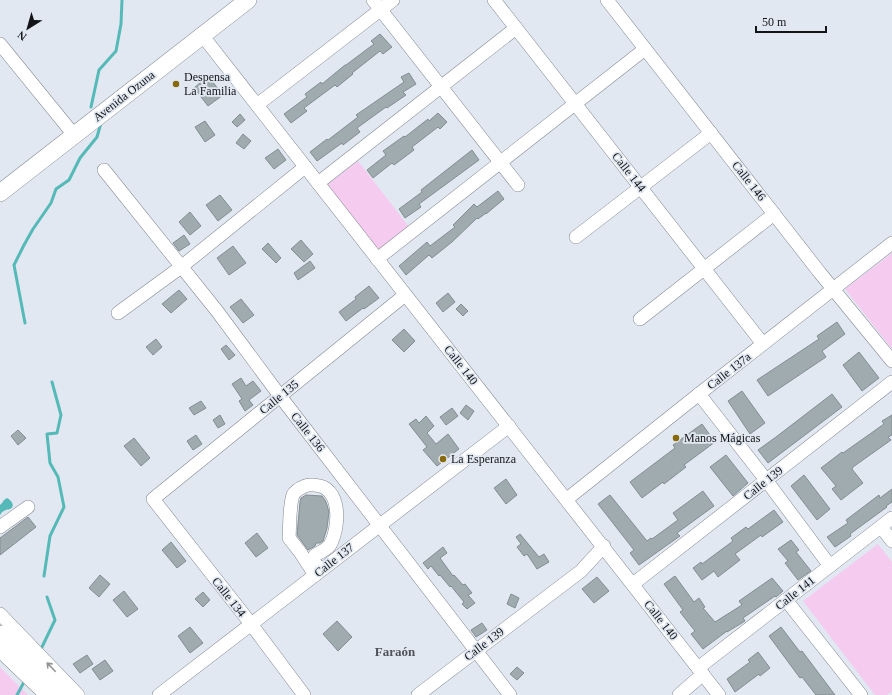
<svg xmlns="http://www.w3.org/2000/svg" width="892" height="695" font-family="Georgia,serif">
  <style>
    .green { fill: #f5cbf0 }
    .water { fill: #55bab7 }
    .lines { fill: none; stroke-linecap: round; stroke-linejoin: round }
    .stream { stroke: #55bab7; stroke-width: 3 }
    .building { fill: #a0abb0; stroke: #828d92 }
    .minor-casing { stroke: #838891; stroke-width: 14 }
    .major-casing { stroke: #838891; stroke-width: 18 }
    .highway-casing { stroke: #838891; stroke-width: 20 }
    .minor { stroke: #fff; stroke-width: 13 }
    .major { stroke: #fff; stroke-width: 17 }
    .highway { stroke: #fff; stroke-width: 19 }
    .oneway { stroke: #949597 }
    .poi-dot { fill: #876a07; stroke: #e2e8f2; stroke-width: 1.5 }
    .labels { text-anchor: middle; stroke-width: 3.5; stroke-linejoin: round; paint-order: stroke }
    .poi-label { font-size: 12px; fill: #121417; stroke: #e2e8f2; text-anchor: start }
    .street-label { font-size: 12px; fill: #121417; stroke: #e2e8f2 }
    .neighbourhood-label { font-size: 13px; font-weight: bold; fill: #4f535b; stroke: #e2e8f2 }
  </style>
  <rect width="100%" height="100%" fill="#e2e8f2"/>
  <g class="green">
    <path d="M358,161L409,227L378,251L327,185Z"/>
    <path d="M892,253V349L845,289Z"/>
    <path d="M878,544L892,562V691L887,695H875L803,601Z"/>
    <path d="M0,667L28,695H0Z"/>
  </g>
  <path class="water" d="M7,498C11,500 16,506 10,509C8,510 7,509 6,510C3,511 2,512 0,515V505L2,503L4,500Z"/>
  <g class="lines">
    <g class="stream">
      <path d="M91,107L99,70L116,51L121,24L122,0"/>
      <path d="M25,323L14,265L24,245L33,229L51,203L56,189L69,180L80,158L97,137L101,123"/>
      <path d="M44,576L50,536L64,507L58,477L50,463L47,434L57,433L61,415L52,382"/>
      <path d="M41,649L55,620L47,597"/>
      <path d="M17,695L24,682"/>
    </g>
  </g>
  <g class="building">
    <path d="M380,34L392,47L383,54L380,51L352,73L353,74L337,87L335,85L304,108L307,111L291,123L284,114L307,97L305,94L321,82L322,84L345,65H346L374,44L371,41Z"/>
    <path d="M409,73L416,84L403,92L406,95L387,108L386,107L357,128L360,132L343,145L342,143L317,161L310,152L327,139L328,140L358,117L356,115L404,82L401,77Z"/>
    <path d="M208,76L223,95L208,106L194,88Z"/>
    <path d="M438,113L447,122L440,129L438,127L412,147L414,150L394,165L392,163L373,178L367,170L386,155L383,151L404,136L405,137L428,119L429,121Z"/>
    <path d="M240,114L245,120L237,127L232,122Z"/>
    <path d="M205,121L215,135L205,142L195,127Z"/>
    <path d="M243,134L251,141L244,149L236,143Z"/>
    <path d="M278,149L286,160L274,169L265,158Z"/>
    <path d="M472,150L479,160L419,204L421,207L405,218L399,209L422,192L421,190Z"/>
    <path d="M498,191L504,199L486,214V213L478,219L477,218L452,242L432,258L429,255L406,275L399,266L427,242L430,246L455,227L453,225L474,204L477,207Z"/>
    <path d="M220,195L232,210L218,221L206,205Z"/>
    <path d="M190,212L201,226L190,235L179,222Z"/>
    <path d="M184,235L190,244L179,251L173,243Z"/>
    <path d="M301,240L313,254L304,262L291,249Z"/>
    <path d="M268,243L281,258L276,263L262,249Z"/>
    <path d="M233,246L246,263L229,275L217,258Z"/>
    <path d="M310,261L315,268L298,280L294,273Z"/>
    <path d="M369,286L379,298L364,309L363,308L346,321L339,312L356,299L355,297Z"/>
    <path d="M179,290L187,299L171,313L162,304Z"/>
    <path d="M448,293L455,302L443,312L436,303Z"/>
    <path d="M241,299L254,315L243,323L230,307Z"/>
    <path d="M461,304L468,311L463,316L456,309Z"/>
    <path d="M837,322L845,334L822,351L826,357L768,396L757,380L819,339L817,336Z"/>
    <path d="M404,329L415,341L404,352L392,340Z"/>
    <path d="M156,339L162,347L153,355L146,347Z"/>
    <path d="M226,345L235,355L229,360L221,349Z"/>
    <path d="M859,352L879,378L862,391L843,365Z"/>
    <path d="M241,378L246,386L253,381L261,391L249,400L253,405L245,411L239,401L242,399L232,384Z"/>
    <path d="M742,391L765,423L750,434L728,401Z"/>
    <path d="M832,394L842,407L768,463L758,450L776,437Z"/>
    <path d="M201,401L206,408L194,415L189,408Z"/>
    <path d="M466,405L474,411L468,420L460,413Z"/>
    <path d="M452,408L458,416L446,425L440,417Z"/>
    <path d="M220,415L225,424L218,428L213,420Z"/>
    <path d="M892,415V435L888,437L891,440L853,467L852,469L863,483L841,500L832,489L836,486L821,468L842,452L843,453L884,424L882,421Z"/>
    <path d="M426,416L434,426L427,433L436,444L448,434L459,449L437,466L423,450L427,447L409,424L416,419L419,423Z"/>
    <path d="M702,424L715,442L684,465L686,467L664,484L663,482L642,498L630,482L675,448L673,445Z"/>
    <path d="M18,430L26,438L18,445L11,436Z"/>
    <path d="M196,435L202,444L193,450L187,441Z"/>
    <path d="M134,438L150,458L141,466L124,446Z"/>
    <path d="M726,455L748,483L733,496L710,467Z"/>
    <path d="M804,475L830,509L817,520L791,486Z"/>
    <path d="M506,479L517,495L506,504L494,488Z"/>
    <path d="M892,489V502L886,506L887,507L850,534L851,536L835,547L827,537L848,523L846,520L879,495L880,498Z"/>
    <path d="M703,491L714,506L677,533L680,536L639,565L630,553L634,550L598,504L610,495L647,541L651,538L652,539L678,520L673,513Z"/>
    <path d="M306,495L322,496L325,500L327,505L329,512L327,528L323,541L320,543H316L315,546L308,550L297,535L300,502L301,498Z"/>
    <path d="M774,510L783,522L762,537L761,535L735,554L740,560L718,577L714,571L702,580L693,568L701,562L702,564L733,541L731,538L746,527L748,529Z"/>
    <path d="M28,517L36,527L0,555V538Z"/>
    <path d="M257,533L268,548L256,557L245,543Z"/>
    <path d="M520,534L539,557L544,554L549,562L537,569L527,554L524,556L517,547L521,544L516,537Z"/>
    <path d="M791,540L799,550L796,552L811,571L798,580L785,563L788,561L778,549Z"/>
    <path d="M171,542L186,561L177,568L162,550Z"/>
    <path d="M443,547L447,553L440,558L453,576L454,575L463,585L465,584L472,593L468,595L475,603L467,609L462,604L464,602L451,586L450,587L440,575L439,576L431,566L428,569L423,563Z"/>
    <path d="M100,575L110,584L99,597L89,588Z"/>
    <path d="M675,576L694,602L699,598L705,607L703,608L715,622L742,605L739,601L772,578L783,591L776,597L775,596L743,618L745,621L727,632V631L703,649L691,634L695,631L680,612L683,610L664,584Z"/>
    <path d="M597,577L609,591L594,603L582,589Z"/>
    <path d="M124,591L138,609L127,617L113,600Z"/>
    <path d="M203,592L210,600L203,607L195,599Z"/>
    <path d="M511,594L519,598L515,608L507,604Z"/>
    <path d="M337,621L352,637L338,651L323,634Z"/>
    <path d="M482,623L487,630L476,637L471,630Z"/>
    <path d="M190,627L203,643L190,653L178,636Z"/>
    <path d="M781,627L800,652L802,651L835,695H816L802,677L800,678L769,636Z"/>
    <path d="M758,652L770,668L760,676L759,674L735,692L727,679L750,662L748,660Z"/>
    <path d="M87,655L93,664L80,673L73,664Z"/>
    <path d="M105,660L113,671L100,680L92,669Z"/>
    <path d="M517,667L524,673L517,680L510,674Z"/>
  </g>
  <g class="lines">
    <defs>
      <g id="minor">
        <path d="M373,0L518,185"/>
        <path d="M494,0L763,344"/>
        <path d="M607,0L820,273L892,361"/>
        <path d="M202,35C375,255 548,475 719,695"/>
        <path d="M0,44L74,135"/>
        <path d="M257,105L393,0"/>
        <path d="M104,170L217,311L280,396L510,695"/>
        <path d="M318,183L516,28"/>
        <path d="M576,237L711,133"/>
        <path d="M377,259L645,49"/>
        <path d="M118,313L181,267L305,167"/>
        <path d="M640,319L774,214"/>
        <path d="M699,394L766,480L830,566"/>
        <path d="M567,499L699,394L892,243"/>
        <path d="M0,527L28,507"/>
        <path d="M881,527L892,541"/>
        <path d="M315,575L300,552L289,538C290,526 289,507 293,495C295,491 300,488 305,486C309,484 315,485 320,486C342,492 339,529 330,545C327,549 319,553 315,555L313,561L321,570"/>
        <path d="M633,584L892,382"/>
        <path d="M786,600L861,695"/>
        <path d="M0,614L78,695"/>
        <path d="M0,651L46,695"/>
        <path d="M698,668L892,518"/>
        <path d="M159,695L509,426"/>
        <path d="M304,695L251,624L153,499L405,295"/>
        <path d="M418,695L581,571L604,546"/>
        <path d="M679,695L703,674"/>
      </g>
      <path id="major" d="M0,193L248,0"/>
      <path id="highway" d="M0,635L61,695"/>
    </defs>
    <use href="#minor" class="minor-casing"/>
    <use href="#major" class="major-casing"/>
    <use href="#highway" class="highway-casing"/>
    <use href="#minor" class="minor"/>
    <use href="#major" class="major"/>
    <use href="#highway" class="highway"/>
  </g>
  <defs><path id="oneway-shaft" d="M-6 0H5M1.5-3L5.5 0L1.5 3" fill="none" stroke-width="1.6" stroke-linecap="round" stroke-linejoin="round"/></defs>
  <use class="oneway" href="#oneway-shaft" transform="translate(51 667) rotate(-134)"/>
  <g class="poi-dot">
    <circle cx="176" cy="84" r="4"/>
    <circle cx="676" cy="438" r="4"/>
    <circle cx="443" cy="459" r="4"/>
  </g>
  <g class="labels">
    <g class="poi-label">
      <text x="184" y="81">Despensa<tspan x="184" dy="14">La Familia</tspan></text>
      <text x="684" y="442">Manos Mágicas</text>
      <text x="451" y="463">La Esperanza</text>
    </g>
    <g class="street-label">
      <text transform="translate(124 96) rotate(-38)" y="4">Avenida Ozuna</text>
      <text transform="translate(629 172) rotate(52)" y="4">Calle 144</text>
      <text transform="translate(749 181) rotate(52)" y="4">Calle 146</text>
      <text transform="translate(461 365) rotate(52)" y="4">Calle 140</text>
      <text transform="translate(729 371) rotate(-38)" y="4">Calle 137a</text>
      <text transform="translate(279 397) rotate(-39)" y="4">Calle 135</text>
      <text transform="translate(308 432) rotate(52)" y="4">Calle 136</text>
      <text transform="translate(763 483) rotate(-38)" y="4">Calle 139</text>
      <text transform="translate(334 560) rotate(-38)" y="4">Calle 137</text>
      <text transform="translate(795 593) rotate(-38)" y="4">Calle 141</text>
      <text transform="translate(229 597) rotate(52)" y="4">Calle 134</text>
      <text transform="translate(661 620) rotate(52)" y="4">Calle 140</text>
      <text transform="translate(484 644) rotate(-37)" y="4">Calle 139</text>
    </g>
    <g class="neighbourhood-label">
      <text x="395" y="656">Faraón</text>
    </g>
  </g>
  <g transform="translate(28 28) rotate(217)" stroke="#e2e8f2" stroke-width="3" paint-order="stroke">
  <path d="M0-3L7 15L0 10L-7 15Z" fill="#121417"/>
  <text y="-6" font-size="11" font-weight="bold" text-anchor="middle" fill="#121417">N</text>
  </g>
  <path d="M756 26v6h70v-6" fill="none" stroke="#121417" stroke-width="2"/>
  <text x="762" y="26" font-size="12" fill="#121417" stroke="#e2e8f2" stroke-width="3" paint-order="stroke">50 m</text>
</svg>
